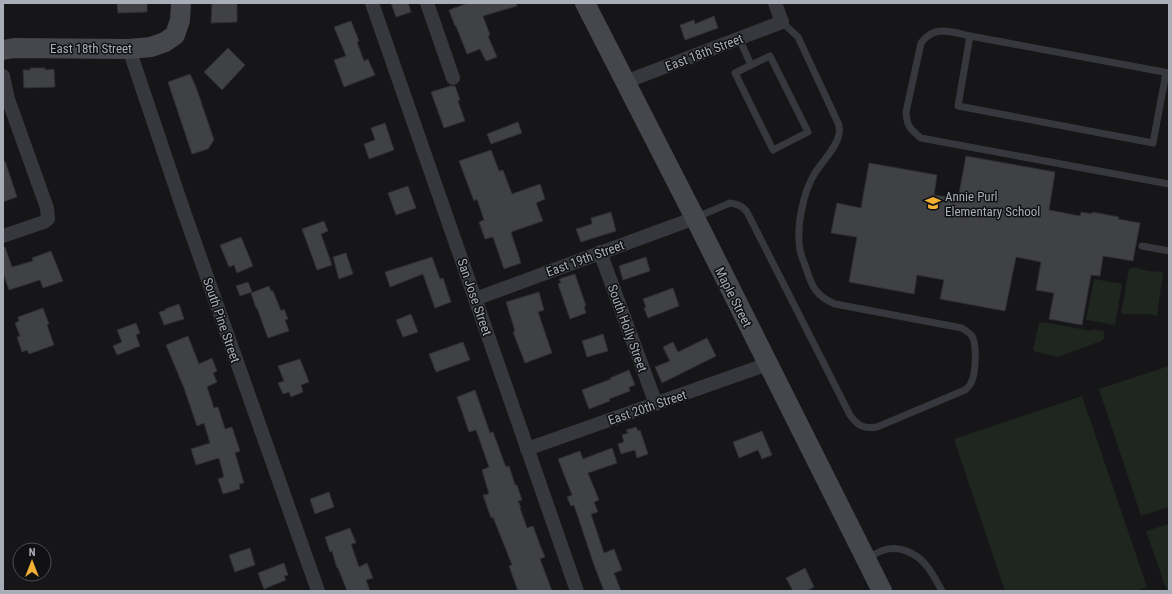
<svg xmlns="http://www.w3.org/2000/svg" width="1172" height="594" font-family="'Roboto Condensed',sans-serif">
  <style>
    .green { fill: #1e261f }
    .building { fill: #404145; stroke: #303034 }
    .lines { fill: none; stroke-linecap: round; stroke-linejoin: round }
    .lane { stroke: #37383d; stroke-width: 7 }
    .street { stroke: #37383d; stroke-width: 14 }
    .secondary { stroke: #45474d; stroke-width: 20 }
    .labels { text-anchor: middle; stroke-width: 3; stroke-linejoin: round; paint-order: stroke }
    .street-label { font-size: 13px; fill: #a8adb8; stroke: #111113 }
    .poi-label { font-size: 13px; fill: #a8adb8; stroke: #111113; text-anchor: start }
  </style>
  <rect width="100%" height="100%" fill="#161618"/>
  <g class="green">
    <path d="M1133,267L1148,271L1163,272L1157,316L1148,314H1121L1129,269Z"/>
    <path d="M1094,279L1122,284L1115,325L1086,320Z"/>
    <path d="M1042,322L1092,331V329L1104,331V338L1101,341L1058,357L1036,352L1033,350L1039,323Z"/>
    <path d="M1169,366V507L1141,516L1099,389Z"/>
    <path d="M1082,396L1147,587L1136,591H1005L954,439Z"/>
    <path d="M1169,524V591H1167L1146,531Z"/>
  </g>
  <g class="building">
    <path d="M117,3H147V12L118,13Z"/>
    <path d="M212,3H237V22L211,23Z"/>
    <path d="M391,3H408L411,12L396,17Z"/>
    <path d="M468,3H516L517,6L483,16L490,35L488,36L497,57L486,61L480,49L467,54L456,26H455L449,10Z"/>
    <path d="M714,16L718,28L685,40L680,25L694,20L695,24Z"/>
    <path d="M351,21L359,41L357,42L364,61L368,59L375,75L344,87L334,60L346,56L334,27Z"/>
    <path d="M228,48L245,65L222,90L204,72Z"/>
    <path d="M30,68H45V70L54,69L55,87L24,88L23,70H30Z"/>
    <path d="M190,74L196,87L214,140L208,149L192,154L168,82Z"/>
    <path d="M450,86H455L460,100L458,101L465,121L444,128L431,92Z"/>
    <path d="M518,122L522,133L491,144L487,134Z"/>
    <path d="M385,123L394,150L369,159L364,144L375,140L371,128Z"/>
    <path d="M491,150L499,171L503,170L512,194L540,184L545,199L536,203L543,221L511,232L521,263L504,269L493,237L485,239L479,222L484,220L477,199L474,201L459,161Z"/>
    <path d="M966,156L1055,172L1049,210L1080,216L1081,212L1092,214V212L1119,217L1118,219L1140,223L1133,261L1103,256L1100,276L1091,275L1082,325L1049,319L1054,293L1036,290L1041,262L1016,257L1005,311L940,299L944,280L917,275L914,294L849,282L857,237L831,233L837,203L861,208L869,163L937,175L934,195L958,199Z"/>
    <path d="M5,161L17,197L3,202V162Z"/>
    <path d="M408,186L416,208L396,215L388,193Z"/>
    <path d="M611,212L616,231L581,242L576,229L592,224L591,218Z"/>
    <path d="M324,221L328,231L321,234L332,265L317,270L302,229Z"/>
    <path d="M241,237L253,266L237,273L234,265L229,267L220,245Z"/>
    <path d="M5,247L12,267L33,261L32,258L51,251L63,281L43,288L40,280L9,290L3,273V248Z"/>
    <path d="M346,253L353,274L339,279L333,257Z"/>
    <path d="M432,257L440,279L443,278L451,302L435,308L423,274L390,287L385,272Z"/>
    <path d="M646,257L650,271L623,280L619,266Z"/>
    <path d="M575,274L586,306L584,307L586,313L570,319L558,284L561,283L559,279Z"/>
    <path d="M248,282L252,292L240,296L236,286Z"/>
    <path d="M269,286L271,291H273L281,311L284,309L288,319L285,320L289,331L268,338L257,308H256L251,293Z"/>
    <path d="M673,288L679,306L648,318L644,308L646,307L643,299Z"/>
    <path d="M539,292L544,310L538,312L552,353L525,363L513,332L515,331L506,302Z"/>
    <path d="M179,304L184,319L164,325L159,312L166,310L165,309Z"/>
    <path d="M43,308L49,324L47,325L54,345L29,354L27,350L22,352L17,337L20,336L15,323L19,321L18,317Z"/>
    <path d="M411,314L418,332L403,337L396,320Z"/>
    <path d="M136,323L140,333L136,335L140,346L117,355L113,346L122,342L117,330Z"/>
    <path d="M603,334L608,351L587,357L582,341Z"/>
    <path d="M188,336L199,364L212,358L217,371L213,373L217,382L207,387L214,408L218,407L225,429L232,427L240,451L235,453L244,483L239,484L240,489L223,494L218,479L224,477L219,458L196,465L191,449L210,443L204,423L197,426L184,388L166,345Z"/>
    <path d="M707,338L716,356L662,383L655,367L670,361L663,347L673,342L678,352Z"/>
    <path d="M463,342L470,360L436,372L429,354Z"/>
    <path d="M300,359L309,382L301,385L303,392L291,397L289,392L283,394L278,383L284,381L278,366Z"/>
    <path d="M629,370L635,385L629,387L630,391L609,399L610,401L589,409L582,390L611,379L610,378Z"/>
    <path d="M475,390L490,433L493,432L504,462L506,467L509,466L515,485H517L522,500L518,501L521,508H520L527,528L533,526L540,545L545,557L540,559L552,591H518L509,566L512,565L493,517L491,518L483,495L489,494L482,470L489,467L476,430L469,432L457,397Z"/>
    <path d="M636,427L638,431L640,430L648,454L637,458L635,450L621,454L618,444L624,442L622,435L628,433L626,430Z"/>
    <path d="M762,431L772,455L762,459L758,450L739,458L733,442Z"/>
    <path d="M612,448L617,463L588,473L599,500L594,502L598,512L591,514L604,553L614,549L622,570L614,573L621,591H604L594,565L574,505L571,506L567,497L572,495L558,459L580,451L583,459Z"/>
    <path d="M329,492L334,507L315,514L310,499Z"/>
    <path d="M350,528L356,543L351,544L359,567L367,563L373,578L366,580L370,591H347L338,568H337L332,551L330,552L325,537Z"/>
    <path d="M250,548L255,565L235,572L229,555Z"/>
    <path d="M284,563L288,575L284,576L286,580L264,589L258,573Z"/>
    <path d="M805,568L814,587L806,591H793L786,578Z"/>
  </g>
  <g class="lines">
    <g class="lane">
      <path d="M970,36L958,106L1153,143L1166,73"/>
      <path d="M739,38L751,65L735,73L773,150L808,132L770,56L751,65"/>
      <path d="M1169,73L970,36C960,34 943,28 933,33C928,35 924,39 921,43L906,112C907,127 910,129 921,138L1169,184"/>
      <path d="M697,217L730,203C738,204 743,206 747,212L850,415C858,426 863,429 877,427L965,390C967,388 970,386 971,383C976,374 977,345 972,336C969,332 966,331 962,328L835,304C816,296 812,287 806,268C804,262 801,256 800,250C796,227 803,192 815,173C822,162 837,147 839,134C840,131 839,128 839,125L798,37L782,22"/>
      <path d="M1142,246L1169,251"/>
      <path d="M868,558C873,555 878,552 884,550C899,545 916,553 926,565C932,572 937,582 942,591"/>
    </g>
    <g class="street">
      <path d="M372,3L577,591"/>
      <path d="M427,3L453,78"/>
      <path d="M129,49L184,212L318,591"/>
      <path d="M3,76L8,99L47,208L48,219L44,222L3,236"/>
      <path d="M625,82L782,22L775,3"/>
      <path d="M600,252L656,404"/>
      <path d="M475,299L695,218"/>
      <path d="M527,449L768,364"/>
    </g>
    <g class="secondary">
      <path d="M585,3L695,218L882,591"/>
      <path d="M3,50L14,48L129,49L151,47L165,42L175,35L180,20L181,3"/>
    </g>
  </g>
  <defs>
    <symbol id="school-bare" viewBox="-9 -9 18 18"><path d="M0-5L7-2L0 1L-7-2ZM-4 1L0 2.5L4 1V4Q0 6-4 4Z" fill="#f2b134" stroke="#111113" stroke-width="2.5" paint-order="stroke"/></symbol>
  </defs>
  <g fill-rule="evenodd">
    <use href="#school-bare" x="922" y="192" width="22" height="22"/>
  </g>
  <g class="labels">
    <g class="street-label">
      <text x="91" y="53">East 18th Street</text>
      <text transform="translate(704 52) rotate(-21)" y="5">East 18th Street</text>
      <text transform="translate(585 258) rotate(-20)" y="5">East 19th Street</text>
      <text transform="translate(475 297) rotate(71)" y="5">San Jose Street</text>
      <text transform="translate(734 297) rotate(63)" y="5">Maple Street</text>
      <text transform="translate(222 320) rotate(71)" y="5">South Pine Street</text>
      <text transform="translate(628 328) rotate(70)" y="5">South Holly Street</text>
      <text transform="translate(647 407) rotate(-19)" y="5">East 20th Street</text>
    </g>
    <g class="poi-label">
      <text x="945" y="201">Annie Purl<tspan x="945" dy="15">Elementary School</tspan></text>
    </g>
  </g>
  <rect width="1172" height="594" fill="none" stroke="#a8adb8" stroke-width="8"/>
  <g transform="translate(32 562)"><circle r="19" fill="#111113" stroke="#4d4f55"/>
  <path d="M0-3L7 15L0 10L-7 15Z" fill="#f2b134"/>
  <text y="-6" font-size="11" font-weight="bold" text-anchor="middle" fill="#a8adb8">N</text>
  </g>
</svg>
